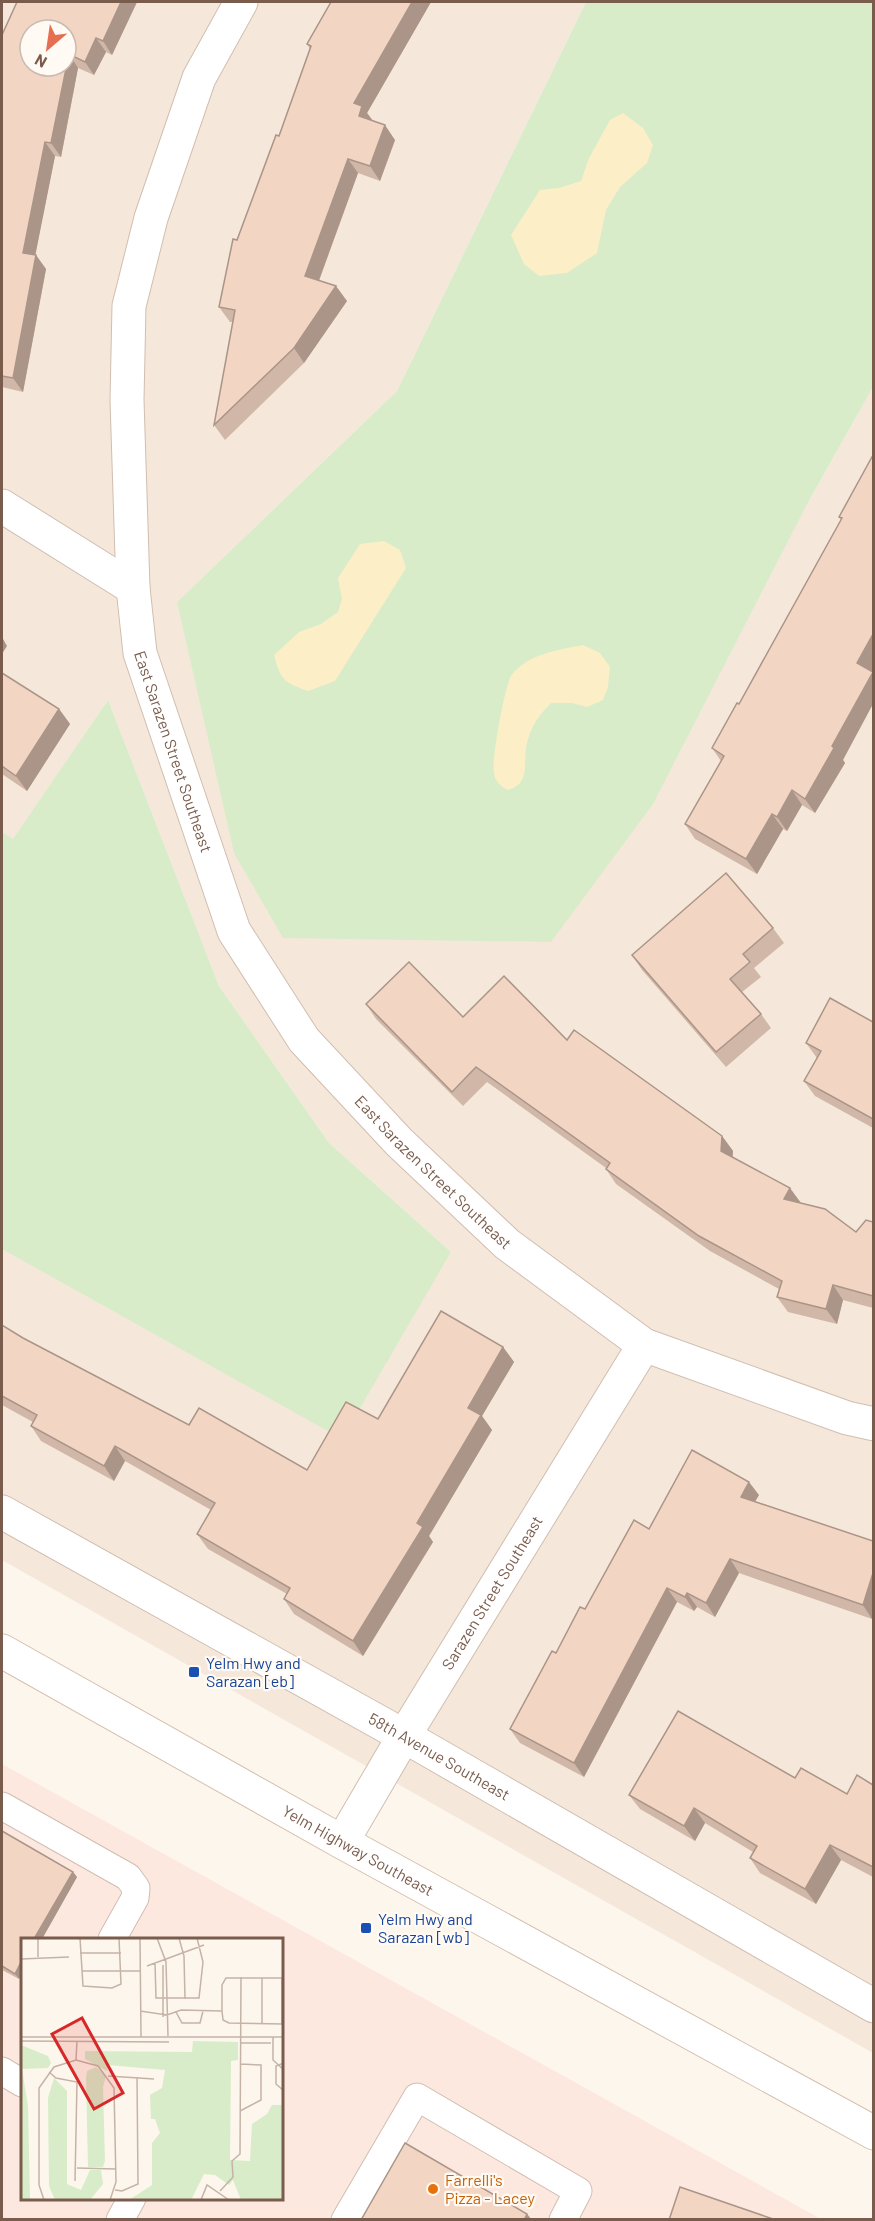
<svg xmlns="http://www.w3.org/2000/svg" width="875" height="2221" font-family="Barlow,sans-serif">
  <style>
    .residential { fill: #f5e8da; fill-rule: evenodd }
    .commercial { fill: #fde8e0; fill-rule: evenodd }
    .green { fill: #d8ecc9 }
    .sand { fill: #fcefc7 }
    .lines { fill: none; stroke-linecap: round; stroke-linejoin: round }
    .lane-casing { stroke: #d1beb0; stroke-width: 29 }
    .street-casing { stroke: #d1beb0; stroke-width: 35 }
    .secondary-casing { stroke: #d6c0b0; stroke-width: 35 }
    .lane { stroke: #fff; stroke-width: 27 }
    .street { stroke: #fff; stroke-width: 33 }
    .secondary { stroke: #fff; stroke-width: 33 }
    .wall { fill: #d1b7a8 }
    .shaded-wall { fill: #aa9588 }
    .building { fill: #f3d5c3; stroke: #aa9588; stroke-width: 1.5; fill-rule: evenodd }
    .transit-dot { fill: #1a4fb4; stroke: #fffaf3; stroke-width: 2 }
    .food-dot { fill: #e8710a; stroke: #fffaf3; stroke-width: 2 }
    .labels { text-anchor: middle; stroke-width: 4.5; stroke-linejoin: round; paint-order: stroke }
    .street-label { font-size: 16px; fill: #7a5c4d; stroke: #fffaf3 }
    .transit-label { font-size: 16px; fill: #164399; stroke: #fffaf3; text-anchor: start }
    .food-label { font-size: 16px; fill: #c56008; stroke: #fffaf3; text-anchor: start }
    .inset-road { fill: none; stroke: #c5b3a7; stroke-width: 1.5 }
    .view { fill: #d62828; fill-opacity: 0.15; stroke: #d62828; stroke-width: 3 }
    .inset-edge { fill: none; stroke: #7a5c4d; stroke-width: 3 }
  </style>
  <rect width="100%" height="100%" fill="#fdf6ec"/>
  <path class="residential" d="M2,2H586L397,391L177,602L806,506L873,387V2053L2,1560V1246L451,1252L329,1143L219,986L108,700L13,840L2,832ZM30,30H66V66H30Z"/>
  <path class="commercial" d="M2,1764L821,2219H2ZM22,1939H282V2198H22Z"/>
  <g class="green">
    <path d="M586,2H873V387L806,506L653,804L551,942L283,938L234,853L177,602L397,391Z"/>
    <path d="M108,700L219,986L329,1143L451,1252L342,1439L2,1249V832L13,839Z"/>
  </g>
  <g class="sand">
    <path d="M623,113L643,128L653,145L647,163L620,187L606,210L597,253L567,273L539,276L524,264L511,235L540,190L559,188L581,181L589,158L610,120Z"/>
    <path d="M384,541L400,550L406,568L335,681L308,691C284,682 281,681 274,655L299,632L321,624L338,612L342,599L338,578L360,544Z"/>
    <path d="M583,645L600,653L610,667L608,687L603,700L587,707L572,703H551C539,715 531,726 527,743C522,762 532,783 508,790C500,786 495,781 494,773C491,761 505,686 511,676C527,654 558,650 583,645Z"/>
  </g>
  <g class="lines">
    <defs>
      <g id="lane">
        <path d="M2,1806L128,1877L136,1888L135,1898L112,1939"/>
        <path d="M2,2071L22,2083"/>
        <path d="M120,2220L132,2198"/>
        <path d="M345,2220L417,2097L578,2191L563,2220"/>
      </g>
      <g id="street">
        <path id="s1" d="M241,2L199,78L151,218L129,306L127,400L133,588L140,653L234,931L304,1040L399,1142L507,1244L644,1345L847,1418L874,1424"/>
        <path d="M2,506L133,588"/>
        <path id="s2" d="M2,1512L404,1736L874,2006"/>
        <path id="s3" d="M342,1842L404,1736L644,1345"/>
      </g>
      <g id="secondary">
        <path id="s4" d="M2,1651L342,1842L874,2133"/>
      </g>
    </defs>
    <use href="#lane" class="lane-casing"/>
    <use href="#street" class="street-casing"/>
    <use href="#secondary" class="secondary-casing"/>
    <use href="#lane" class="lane"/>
    <use href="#street" class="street"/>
    <use href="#secondary" class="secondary"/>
  </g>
  <g class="wall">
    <path d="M17,2H137L112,55L106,52L94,75L78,68L61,157L55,156L35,255L46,269L23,392L2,387V35Z"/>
    <path d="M331,2H431L367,113L373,121L395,140L380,181L358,173L319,281L347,301L304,363L225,440L214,425L233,322H230L219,307L237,240L279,136L310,49L307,44Z"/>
    <path d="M873,455V668L843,760L845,763L815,813L802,805L787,831L783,829L757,874L695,839L685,824L721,761L712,748L739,704L841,520L839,517Z"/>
    <path d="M2,673L59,709L70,724L27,791L2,774Z"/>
    <path d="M773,928L784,943L754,968L761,977L742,992L761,1014L771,1028L726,1067L642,970L632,955Z"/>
    <path d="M366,1004L463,1017L567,1040L722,1136L733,1151L732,1157L800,1203L856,1232L873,1222V1308L843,1300L837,1324L788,1312L777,1297L779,1289L710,1251L616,1184L606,1169V1168L487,1082L463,1106L376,1019Z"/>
    <path d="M873,1022V1128L815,1096L804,1081L817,1058L806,1043Z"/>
    <path d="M2,1325L23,1338L189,1425L307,1470L378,1419L503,1347L514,1362L482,1416L492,1430L429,1536L433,1542L363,1656L294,1614L284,1599L287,1594L208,1549L197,1534L211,1510L125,1461L114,1481L41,1441L31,1426L33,1422L2,1405Z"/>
    <path d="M759,1495L755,1501L873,1541L872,1619L739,1573L715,1617L697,1607L694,1611L677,1602L584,1777L520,1743L510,1729L556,1653L585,1609L649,1529Z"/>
    <path d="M795,1778L847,1794L873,1785V1877L841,1860L816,1904L760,1873L750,1858L753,1852L705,1823L695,1841L640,1809L629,1795Z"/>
    <path d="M2,1831L73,1872L77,1877L42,1939H22V1973L19,1979L2,1970Z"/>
  </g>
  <g class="shaded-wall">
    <path d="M121,2H137L112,55L103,41Z"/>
    <path d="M412,2H431L367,113L373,121L359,116L354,103Z"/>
    <path d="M96,38L106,52L94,75L85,62Z"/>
    <path d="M69,54L78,68L61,157L51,143Z"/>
    <path d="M385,125L395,140L380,181L370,166Z"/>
    <path d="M45,142L55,156L33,267L23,253Z"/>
    <path d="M348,159L358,173L315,291L305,276Z"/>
    <path d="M36,255L46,269L23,392L13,378Z"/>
    <path d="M336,286L347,301L304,363L294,348Z"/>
    <path d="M873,634V668L868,678L857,663Z"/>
    <path d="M2,637L7,646L2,654Z"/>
    <path d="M873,672V704L843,760L845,763L815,813L805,799L832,746Z"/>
    <path d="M59,709L70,724L27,791L16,776Z"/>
    <path d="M792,790L802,805L787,831L777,817Z"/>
    <path d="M772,814L783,829L757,874L746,859Z"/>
    <path d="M722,1136L733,1151L732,1166L721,1151Z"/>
    <path d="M790,1188L801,1203L795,1214L784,1199Z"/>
    <path d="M833,1285L843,1300L837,1324L826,1309Z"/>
    <path d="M503,1347L514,1362L482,1416L492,1430L429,1536L433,1542L363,1656L353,1641L417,1523L468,1408Z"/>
    <path d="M115,1446L125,1461L114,1481L104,1466Z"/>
    <path d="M749,1482L759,1495L750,1510L741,1497Z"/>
    <path d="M730,1559L739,1573L715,1617L706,1603Z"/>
    <path d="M873,1573V1615L872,1619L863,1605Z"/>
    <path d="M667,1588L677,1602L584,1777L574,1763Z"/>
    <path d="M687,1593L697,1607L694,1611L685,1597Z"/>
    <path d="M694,1808L705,1823L695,1841L684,1826Z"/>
    <path d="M830,1845L841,1860L816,1904L805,1889Z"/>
    <path d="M73,1872L77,1877L42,1939H34Z"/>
    <path d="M22,1960V1973L19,1979L15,1974Z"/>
    <path d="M527,2214L532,2220H524Z"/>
  </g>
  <g class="building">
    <path d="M17,2H121L103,41L96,38L85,62L69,54L51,143L45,142L23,253L36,255L13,378L2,376V35ZM30,30H66V66H30Z"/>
    <path d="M331,2H412L354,103L362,106L359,116L385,125L370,166L348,159L305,276L336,286L294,348L214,425L235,310L219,307L233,239L237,240L276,135L279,136L311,46L307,44Z"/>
    <path d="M873,455V634L857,663L873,672L832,746L834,748L805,799L792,790L777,817L772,814L746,859L685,824L724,756L712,748L737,703L739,704L842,518L839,517Z"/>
    <path d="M2,673L59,709L16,776L2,766Z"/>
    <path d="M726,873L773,928L743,954L750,962L730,979L761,1014L716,1052L632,955Z"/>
    <path d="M409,962L463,1017L504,976L567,1040L574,1030L722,1136L721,1151L790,1188L784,1199L825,1209L856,1232L866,1220L873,1222V1296L833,1285L826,1309L777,1297L782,1281L699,1236L606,1169L610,1163L476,1067L452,1092L366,1004Z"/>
    <path d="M830,998L873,1022V1119L804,1081L821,1051L806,1043Z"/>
    <path d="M441,1311L503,1347L468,1408L481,1415L417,1523L423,1527L353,1641L284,1599L290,1588L197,1534L215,1503L115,1446L104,1466L31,1426L37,1415L2,1396V1325L23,1338L189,1425L199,1408L307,1470L346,1402L378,1419Z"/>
    <path d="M692,1450L749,1482L741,1497L873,1541V1573L863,1605L730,1559L706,1603L687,1593L685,1597L667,1588L574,1763L510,1729L552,1651L556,1653L580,1607L585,1609L634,1520L649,1529Z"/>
    <path d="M678,1711L795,1778L801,1768L847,1794L857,1775L873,1785V1867L830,1845L805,1889L750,1858L757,1846L694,1808L684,1826L629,1795Z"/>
    <path d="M2,1831L73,1872L34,1939H22V1960L15,1974L2,1966Z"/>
    <path d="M405,2143L527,2214L524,2220H361Z"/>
    <path d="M680,2187L776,2220H669Z"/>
  </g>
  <g class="transit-dot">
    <rect x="188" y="1666" width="12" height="12" rx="3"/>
    <rect x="360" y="1922" width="12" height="12" rx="3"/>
  </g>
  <circle class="food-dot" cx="433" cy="2189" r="6"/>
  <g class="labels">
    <g class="street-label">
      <text dy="6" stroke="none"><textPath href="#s1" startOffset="777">East Sarazen Street Southeast</textPath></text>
      <text dy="6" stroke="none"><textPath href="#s1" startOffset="1281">East Sarazen Street Southeast</textPath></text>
      <text dy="6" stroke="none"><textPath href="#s3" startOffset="291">Sarazen Street Southeast</textPath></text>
      <text dy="6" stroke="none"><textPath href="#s2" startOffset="501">58th Avenue Southeast</textPath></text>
      <text dy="6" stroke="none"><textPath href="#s4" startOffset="408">Yelm Highway Southeast</textPath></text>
    </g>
    <g class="transit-label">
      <text x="206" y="1669">Yelm Hwy and<tspan x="206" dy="18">Sarazan [eb]</tspan></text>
      <text x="378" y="1925">Yelm Hwy and<tspan x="378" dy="18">Sarazan [wb]</tspan></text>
    </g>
    <g class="food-label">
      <text x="445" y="2186">Farrelli's<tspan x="445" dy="18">Pizza - Lacey</tspan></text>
    </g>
  </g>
  <g transform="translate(21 1938)">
    <rect width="262" height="262" fill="#fdf6ec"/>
    <path d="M172,103L217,104V122L210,123L209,222L229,223L231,186L246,176L251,167H262V262H220L212,242L208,247L194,237L183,236L170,262H108L131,247V205L139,195L134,181H130L129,157L141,150L144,132L87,127L86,133L64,121V113L171,114ZM0,107L27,118L30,125L27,130L1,131L7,168L9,262H0ZM75,129L85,138L82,149L84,223L82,229H67L65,140L66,133ZM33,140L46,153V246L60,252L69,232H80L82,246L69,262H34L28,248L27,160Z" fill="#d8ecc9"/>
    <path class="inset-road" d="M59,0L62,48L91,50L100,46L98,0M119,0L120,99M136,0L145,24L147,98M158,0L163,18L164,61M59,15H100M17,19V0M0,21L48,19M134,25L135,60H178L182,24L176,0M142,27V79M126,28L183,7M61,33H120M263,40H205L201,47V73L202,82L208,85L263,86M119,73L146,77L160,72L201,73M155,74L161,85H179L182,73M241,85V40M261,86V40M0,99H263M252,99V122L263,132M1,103L148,104M219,105H250M55,122L56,103M263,125L255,128V146L263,153M219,126L240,127V162L219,173M28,134L35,140L56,144L54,243M87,138L133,141M56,230L95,231M94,252L101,253L117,246L116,139M199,253L212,239L211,223L219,216L220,39M23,262L18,247V150L33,129L55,122L77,128L93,150L95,244L89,262M180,262L186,247L208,262"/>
    <path class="view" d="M61,80L102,155L73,171L31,96Z"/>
    <rect width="262" height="262" class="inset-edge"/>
  </g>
  <rect width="875" height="2221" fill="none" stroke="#7a5c4d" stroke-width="6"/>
  <g transform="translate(48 48) rotate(209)"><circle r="28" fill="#fffaf3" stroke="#cabbb1" stroke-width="1.5"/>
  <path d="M0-4.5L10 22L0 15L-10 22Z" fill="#e76f51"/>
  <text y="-9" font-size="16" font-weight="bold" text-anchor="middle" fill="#7a5c4d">N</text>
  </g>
</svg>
